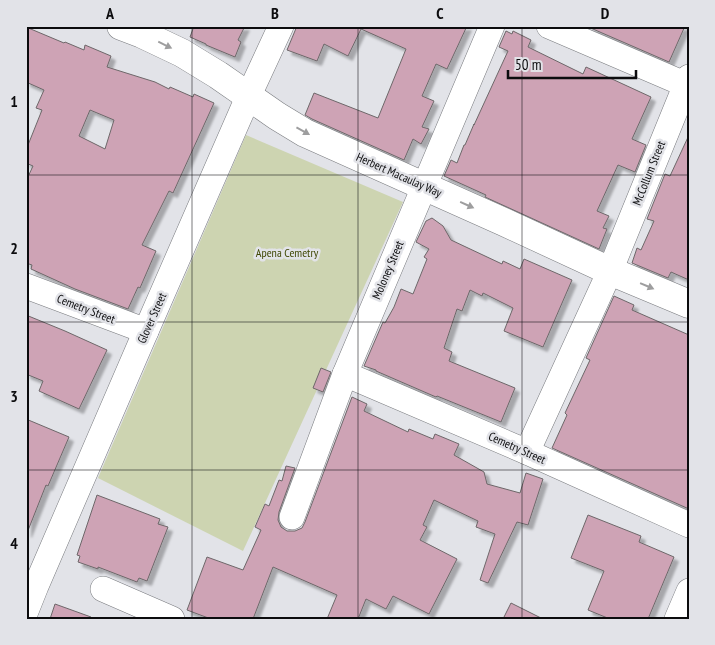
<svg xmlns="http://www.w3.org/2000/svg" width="715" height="645" font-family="'PT Sans Narrow',sans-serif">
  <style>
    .green { fill: #cdd4b1 }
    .building { fill: #cea3b5; stroke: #6d6769; fill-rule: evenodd; filter: url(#shadow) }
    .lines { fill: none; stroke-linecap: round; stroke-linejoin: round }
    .minor-casing { stroke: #797b7f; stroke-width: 26 }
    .highway-casing { stroke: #797b7f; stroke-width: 29 }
    .minor { stroke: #fff; stroke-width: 25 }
    .highway { stroke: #fff; stroke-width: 28 }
    .oneway { fill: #9e9e9f }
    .grid { fill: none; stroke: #0c0c0e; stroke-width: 1; stroke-opacity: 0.55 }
    .labels { text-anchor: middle; stroke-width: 5; stroke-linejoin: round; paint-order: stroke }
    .street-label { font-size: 12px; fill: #0c0c0e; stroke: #e2e3e8 }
    .park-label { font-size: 12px; fill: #3f4703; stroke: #e2e3e8 }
    .neatline { fill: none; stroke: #0c0c0e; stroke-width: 2 }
    .grid-label { font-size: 16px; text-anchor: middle; font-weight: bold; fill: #0c0c0e }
  </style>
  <defs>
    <filter id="shadow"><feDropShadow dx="4.5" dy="4.5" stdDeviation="1" flood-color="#0004"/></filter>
  </defs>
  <rect width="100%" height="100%" fill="#e2e3e8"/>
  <path class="green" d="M246,135L403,202L243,551L98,478Z"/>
  <g class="building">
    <path d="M194,26H245L238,40L241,42L235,57L206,45V44L190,37Z"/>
    <path d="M297,26H467L447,69L436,64L422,96L434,101L422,127L429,129L421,144L413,139L404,160L312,119L305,115L314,93L378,118L406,49L361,29L348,56L324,44L317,61L287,50Z"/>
    <path d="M586,26H685L669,62Z"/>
    <path d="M26,27L64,43L65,42L84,50L85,45L111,56L107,67L155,82L169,89L170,87L193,97L194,94L214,103L173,193L169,191L142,245L156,251L140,288L138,287L128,309L75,289L31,269L32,265L26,263V181L33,166L26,163V150L42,110L36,108L44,90L26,82ZM90,110L114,120L105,149L79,136Z"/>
    <path d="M506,31L512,34L513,31L531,40L528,47L583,74L586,67L651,97L632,139L646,145L635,172L618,165L597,211L609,216L603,228L607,229L599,249L485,197L486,195L444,176L451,160L457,163L464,145H465L474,124V125L508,51L499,47Z"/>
    <path d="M689,135V280L671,272L668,278L632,263L637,248L641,250L654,221L647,219L665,174L670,176Z"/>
    <path d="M432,218L443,226L451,240L502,264L503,261L520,269L524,259L572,280L543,347L504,331L513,308L483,293L482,296L470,290L462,311L457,309L444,348L452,352L449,361L515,388L501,422L437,396L436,397L376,371V370L364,366L383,322L385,323L394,307L401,289L413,294L427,259L424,257L429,249L416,242L426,221Z"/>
    <path d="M614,296L634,305L632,310L689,335V509L552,448L567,415L565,413L590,360L586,358Z"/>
    <path d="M26,315L65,331L107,350L79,409L39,391L43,381L26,374Z"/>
    <path d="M321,368L331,372L323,392L313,388Z"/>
    <path d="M352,397L367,404L364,411L408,432L409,429L433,439L435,434L459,444L454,455L484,472L487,484L520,493L526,473L543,479L528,525L517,522L488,583L480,580L495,534L476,527L478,521L434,500L423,525L427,527L420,540L457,559L429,614L393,596L386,609L366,599L358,619H327L337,595L273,567L253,619H211L187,610L207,557L243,570L261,530L255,527L265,504L269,506L279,480L282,481L286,466L295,468L279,512L278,520L281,527L287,531H295L302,528L305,522Z"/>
    <path d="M26,419L69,437L48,486L46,485L27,533Z"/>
    <path d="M97,495L160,519L158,524L168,527L147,581L139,578L137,582L98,567V569L78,562L80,556L77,555Z"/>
    <path d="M588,515L641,536L639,542L674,557L648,619H610L588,610L604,571L571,558Z"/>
    <path d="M511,603L543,619H503Z"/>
    <path d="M55,604L91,617V619H50Z"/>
  </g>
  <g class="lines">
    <defs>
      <g id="minor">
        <path d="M549,26L689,86"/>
        <path d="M26,286L146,331"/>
        <path d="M345,374L527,452L689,525"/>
        <path d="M527,452L610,271L689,77"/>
        <path d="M292,517L345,374L492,26"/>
        <path d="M103,589L172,619"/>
        <path d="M26,611L36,586L146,331L249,95L281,26"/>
        <path d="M677,619L689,591"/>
      </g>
      <path id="highway" d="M121,26L142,34L182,53L218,75L277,116L305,133L504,222L610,271L689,304"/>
    </defs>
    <use href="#minor" class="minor-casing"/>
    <use href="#highway" class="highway-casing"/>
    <use href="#minor" class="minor"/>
    <use href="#highway" class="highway"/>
  </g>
  <defs><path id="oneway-solid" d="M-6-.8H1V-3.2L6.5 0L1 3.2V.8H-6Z" transform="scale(1.25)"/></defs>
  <g class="oneway">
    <use href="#oneway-solid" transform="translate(165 45) rotate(26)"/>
    <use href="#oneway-solid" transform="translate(303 131) rotate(29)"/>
    <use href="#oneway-solid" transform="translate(467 205) rotate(24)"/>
    <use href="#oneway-solid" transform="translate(647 286) rotate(23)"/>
  </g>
  <path class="grid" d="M192,26V619M358,26V619M522,26V619M26,175H689M26,322H689M26,470H689"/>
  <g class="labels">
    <g class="street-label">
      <text transform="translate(649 173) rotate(-68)" y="4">McCollum Street</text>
      <text transform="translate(399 175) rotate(24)" y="4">Herbert Macaulay Way</text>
      <text transform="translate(388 270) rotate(-67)" y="4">Moloney Street</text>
      <text transform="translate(86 309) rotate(21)" y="4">Cemetry Street</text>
      <text transform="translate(152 318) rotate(-66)" y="4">Glover Street</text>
      <text transform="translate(517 448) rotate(24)" y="4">Cemetry Street</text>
    </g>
    <g class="park-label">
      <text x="287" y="257">Apena Cemetry</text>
    </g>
  </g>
  <rect width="715" height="645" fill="none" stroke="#e2e3e8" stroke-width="55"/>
  <path d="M508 70v8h128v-8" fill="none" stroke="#0c0c0e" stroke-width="2.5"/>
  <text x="515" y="70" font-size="15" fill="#0c0c0e" stroke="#e2e3e8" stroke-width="4" paint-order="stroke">50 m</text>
  <rect x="28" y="28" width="660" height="590" class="neatline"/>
  <g class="grid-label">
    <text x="110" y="19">A</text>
    <text x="275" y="19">B</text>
    <text x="440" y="19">C</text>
    <text x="605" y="19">D</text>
    <text x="14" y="107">1</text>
    <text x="14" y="254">2</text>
    <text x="14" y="402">3</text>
    <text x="14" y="549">4</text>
  </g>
</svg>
